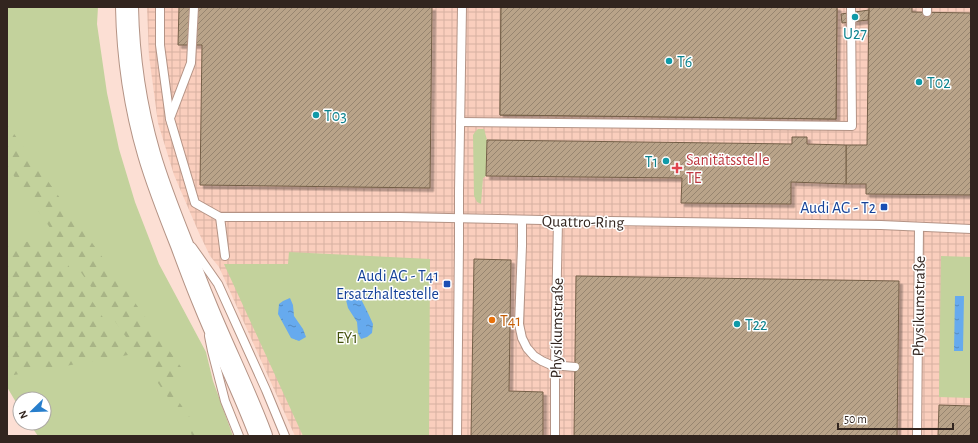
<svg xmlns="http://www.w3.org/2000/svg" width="978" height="443" font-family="'Alegreya Sans',sans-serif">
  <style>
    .industrial { fill: url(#industrial-grid) }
    .green { fill: #c3d29c }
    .forest { fill: url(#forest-firs) }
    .water { fill: url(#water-ripples) }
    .building { fill: url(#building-hatch); stroke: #745f47; filter: url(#shadow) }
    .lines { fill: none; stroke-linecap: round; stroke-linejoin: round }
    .lane-casing { stroke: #b49385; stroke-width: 10 }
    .secondary-casing { stroke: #b49385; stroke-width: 24 }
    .lane { stroke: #fff; stroke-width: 8 }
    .secondary { stroke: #fff; stroke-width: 22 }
    .lane-bridge-casing { stroke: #b49385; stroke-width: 10; stroke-linecap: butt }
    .lane-bridge { stroke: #fff; stroke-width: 8 }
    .culture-dot { fill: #0f9aa8; stroke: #fff; stroke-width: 1.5 }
    .health-dot { fill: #e0444e; stroke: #fff; stroke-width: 1.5 }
    .transit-dot { fill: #1a4fb4; stroke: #fff; stroke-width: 1.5 }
    .food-dot { fill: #e8710a; stroke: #fff; stroke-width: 1.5 }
    .labels { text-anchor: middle; stroke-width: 3; stroke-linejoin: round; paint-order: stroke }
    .culture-label { font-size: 16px; fill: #0d838f; stroke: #fff; text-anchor: start }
    .health-label { font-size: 16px; fill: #be3a42; stroke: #fff; text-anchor: start }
    .transit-label { font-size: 16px; fill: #164399; stroke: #fff; text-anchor: end }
    .street-label { font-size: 16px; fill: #32251f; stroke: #fff }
    .food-label { font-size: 16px; fill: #c56008; stroke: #fff; text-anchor: start }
    .park-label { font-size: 16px; fill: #42500b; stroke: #fff }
  </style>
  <defs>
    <pattern id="industrial-grid" width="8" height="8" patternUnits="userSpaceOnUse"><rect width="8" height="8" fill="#facebd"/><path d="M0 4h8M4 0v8" fill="none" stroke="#d7b1a2"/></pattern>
    <pattern id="forest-firs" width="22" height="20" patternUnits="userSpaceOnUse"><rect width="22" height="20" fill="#c3d29c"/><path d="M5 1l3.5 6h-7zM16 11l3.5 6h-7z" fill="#a8b486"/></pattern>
    <pattern id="water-ripples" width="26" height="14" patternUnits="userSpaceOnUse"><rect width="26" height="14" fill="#6ae"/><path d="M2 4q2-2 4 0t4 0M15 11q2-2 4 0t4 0" fill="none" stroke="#558ac0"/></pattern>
    <pattern id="building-hatch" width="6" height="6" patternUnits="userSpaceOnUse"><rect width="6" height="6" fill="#b9a389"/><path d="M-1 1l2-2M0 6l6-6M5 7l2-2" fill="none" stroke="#97856f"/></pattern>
    <filter id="shadow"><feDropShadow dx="3.5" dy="3.5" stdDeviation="0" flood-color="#0004"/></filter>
  </defs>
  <rect width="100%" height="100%" fill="#fcdfd4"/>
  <path class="industrial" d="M147,7H971V436H295L219,267L210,256L199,233L174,175L158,123L149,56Z"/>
  <g class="green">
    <path d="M7,7H98L97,24L107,93L119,149L135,202L159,264L206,352L213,381L233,436H38L29,423H44V399H20V409L7,387Z"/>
    <path d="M478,129H484L487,140L486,176L483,178L481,204L477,202L474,196L473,135L475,132Z"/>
    <path d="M289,252L430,259L429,436H303L224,264H288Z"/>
    <path d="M941,256L971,257V398L939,397Z"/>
  </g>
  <g class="forest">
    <path d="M7,124L181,367L170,389L200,432L202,436H192L190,429L7,166Z"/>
    <path d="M50,238L128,355L14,375L7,364V245Z"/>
  </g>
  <g class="water">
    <path d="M353,296L361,299L368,313L373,324L372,333L367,337L361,339L358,333L357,322L348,308L346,300Z"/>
    <path d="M955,296H964L963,351H954Z"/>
    <path d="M290,298L293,305L294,316L303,329L306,337L299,341L291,338L278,314L279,304L283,301Z"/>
  </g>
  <g class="building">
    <path d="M179,7H432L430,188L200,185L202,45H178Z"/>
    <path d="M501,7H837L836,119L500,115Z"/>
    <path d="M501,7H837L836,119L500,115Z"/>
    <path d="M869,7H912V12L971,13V195L866,194V184H846V145H867Z"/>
    <path d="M869,10L868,20L842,23L841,14Z"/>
    <path d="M792,137H807V144L846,145V184L791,182V204L681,203L682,178L486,176L487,140L792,144Z"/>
    <path d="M474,259L511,260L509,391L543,392V436H471Z"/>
    <path d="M576,276L899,281L897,436H574Z"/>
    <path d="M939,405L971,406V436H938Z"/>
  </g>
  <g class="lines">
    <defs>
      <g id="lane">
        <path d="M160,7V45L170,119L195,203L220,217H400L542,220L881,225L971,229"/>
        <path d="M927,12V7"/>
        <path d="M170,118L191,63L194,7"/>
        <path d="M460,122L852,126L851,7"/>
        <path d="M220,217L225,256"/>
        <path d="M522,246V220"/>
        <path d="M192,247L218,284L266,390L285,436"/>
        <path d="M209,336L212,351L225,401L239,436"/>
        <path d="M457,436L459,244V191L462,7"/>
        <path d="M555,436V365L558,221"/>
        <path d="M917,436L919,227"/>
      </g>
      <path id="secondary" d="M127,7C128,56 135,106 149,154C158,185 170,215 182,245C189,264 196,283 204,302C222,347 244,390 261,436"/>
    </defs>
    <use href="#lane" class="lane-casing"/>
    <use href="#secondary" class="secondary-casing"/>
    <use href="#lane" class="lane"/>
    <use href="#secondary" class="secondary"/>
    <defs>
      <path id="lane-bridge" d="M522,246L519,324L522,338L527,348L534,356L542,361L551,365L575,367"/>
    </defs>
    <use href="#lane-bridge" class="lane-bridge-casing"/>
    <use href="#lane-bridge" class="lane-bridge"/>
  </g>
  <g class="culture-dot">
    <circle cx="855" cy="17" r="4"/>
    <circle cx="669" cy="61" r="4"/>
    <circle cx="919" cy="82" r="4"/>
    <circle cx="316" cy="115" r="4"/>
    <circle cx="666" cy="161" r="4"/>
    <circle cx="737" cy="324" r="4"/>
  </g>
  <path class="health-dot" d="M675 162h4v4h4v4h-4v4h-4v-4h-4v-4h4z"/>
  <g class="transit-dot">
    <rect x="880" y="203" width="8" height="8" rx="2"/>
    <rect x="443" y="280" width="8" height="8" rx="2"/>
  </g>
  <circle class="food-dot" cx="492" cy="320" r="4"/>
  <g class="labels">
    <g class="culture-label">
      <text x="855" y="39" text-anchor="middle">U27</text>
      <text x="677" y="67">T6</text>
      <text x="927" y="88">T02</text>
      <text x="324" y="121">T03</text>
      <text x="658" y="167" text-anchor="end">T1</text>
      <text x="745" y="330">T22</text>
    </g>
    <g class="health-label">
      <text x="686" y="165">Sanitätsstelle<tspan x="686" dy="18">TE</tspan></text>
    </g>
    <g class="transit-label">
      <text x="876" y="213">Audi AG - T2</text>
      <text x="439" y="281">Audi AG - T41<tspan x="439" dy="18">Ersatzhaltestelle</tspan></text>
    </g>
    <g class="street-label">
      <text transform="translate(583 221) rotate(1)" y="6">Quattro-Ring</text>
      <text transform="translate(918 306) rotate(-89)" y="6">Physikumstraße</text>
      <text transform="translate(556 328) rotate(-89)" y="6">Physikumstraße</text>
    </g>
    <g class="food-label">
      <text x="500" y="326">T41</text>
    </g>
    <g class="park-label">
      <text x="347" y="343">EY1</text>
    </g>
  </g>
  <rect width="978" height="443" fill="none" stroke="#32251f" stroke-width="16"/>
  <g transform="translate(32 411) rotate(247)"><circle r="19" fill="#ffffff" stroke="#ada8a5"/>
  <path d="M0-3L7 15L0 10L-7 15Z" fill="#277ecc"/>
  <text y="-6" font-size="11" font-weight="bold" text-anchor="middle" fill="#32251f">N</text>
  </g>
  <path d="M838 423v6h115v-6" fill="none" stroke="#32251f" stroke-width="2"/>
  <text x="844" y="423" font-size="12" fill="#32251f" stroke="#ffffff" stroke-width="3" paint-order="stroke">50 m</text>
</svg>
